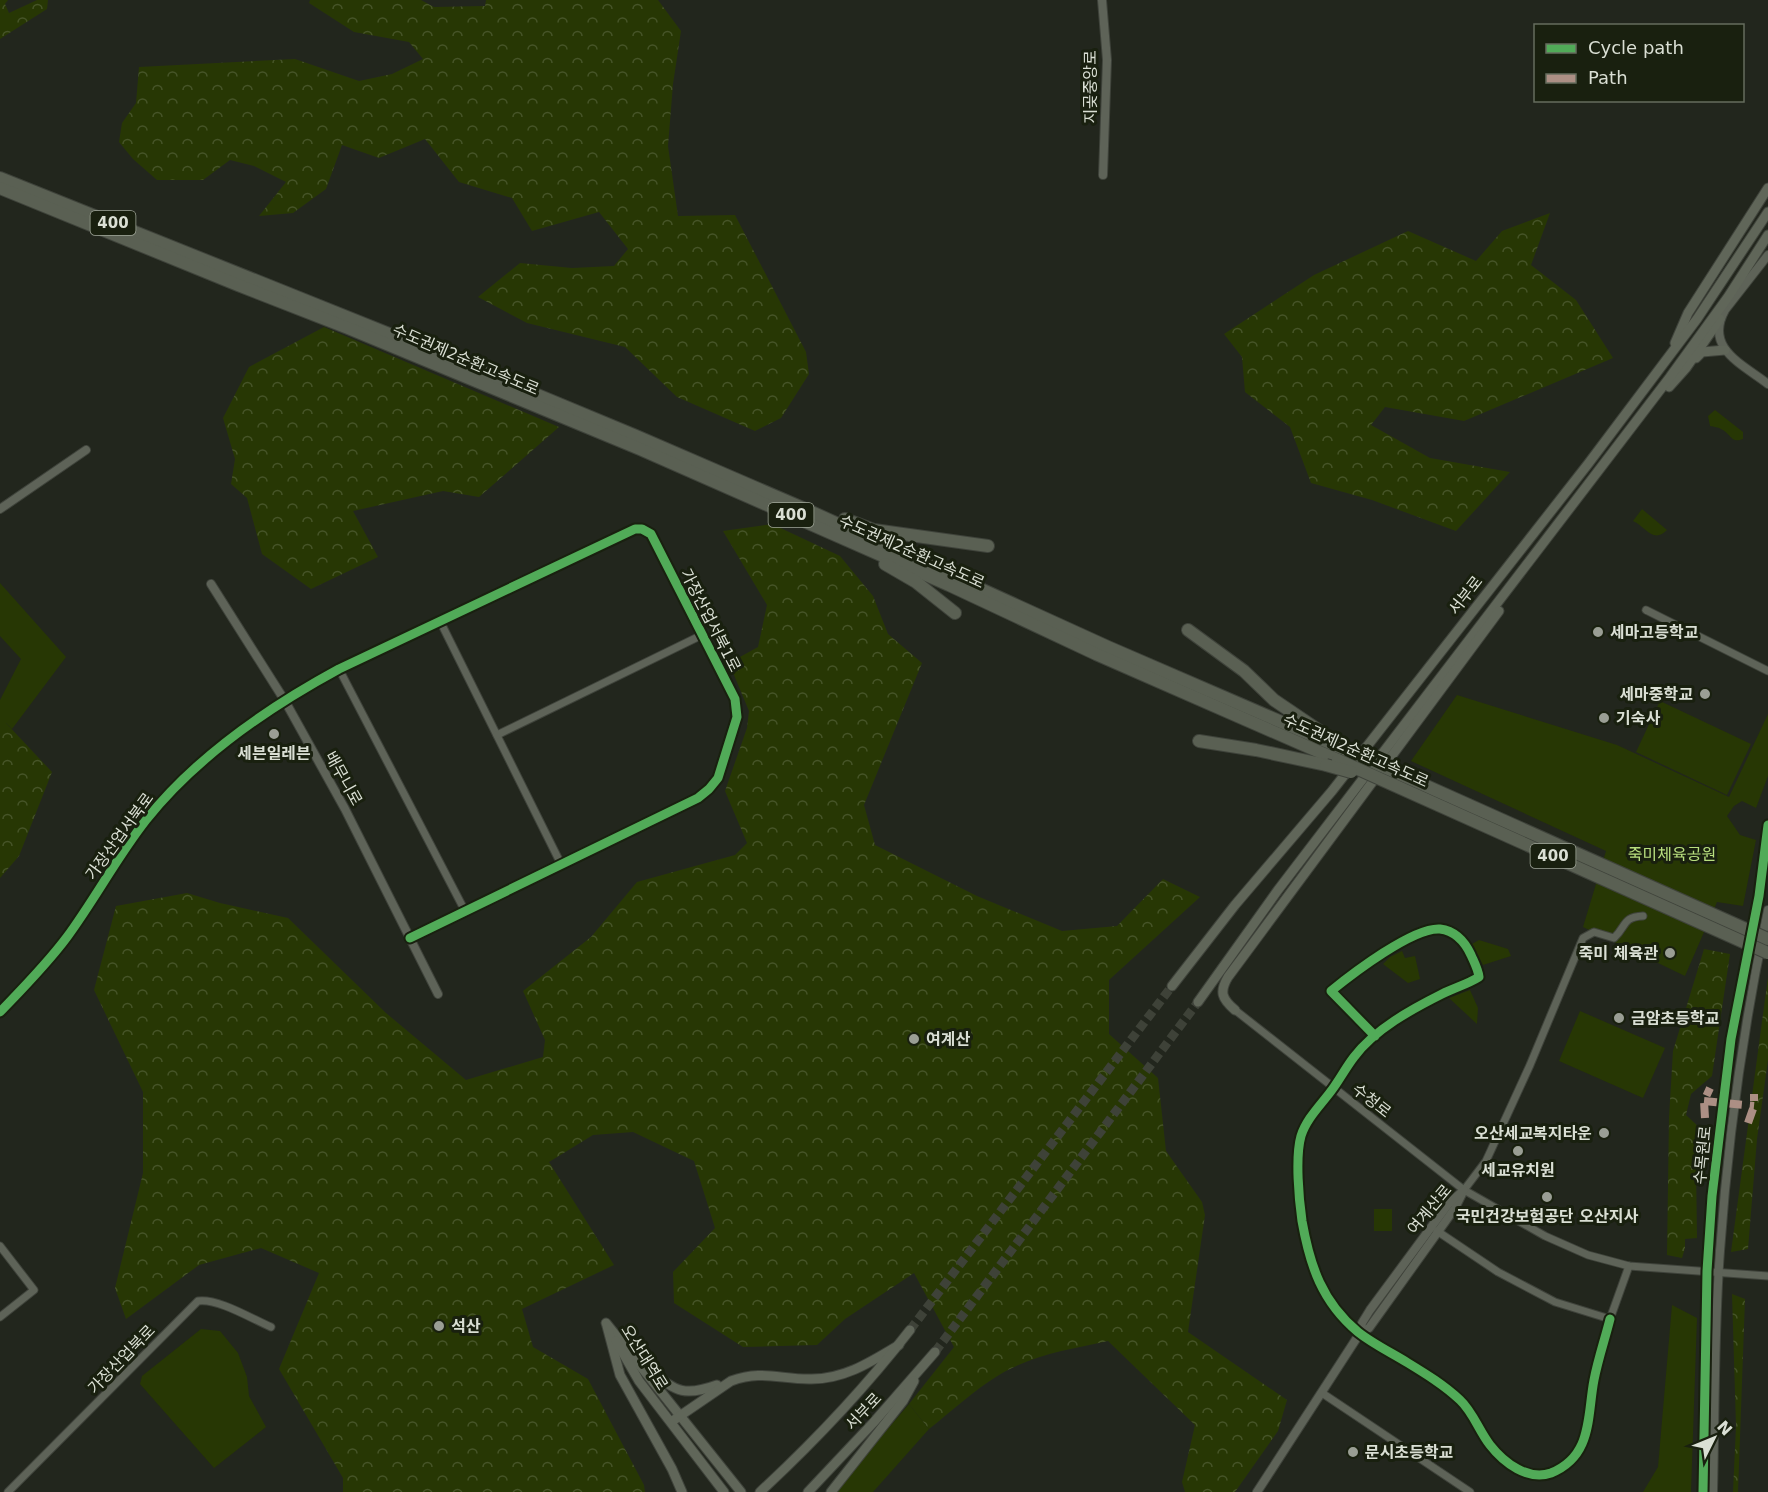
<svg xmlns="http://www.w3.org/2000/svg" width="1768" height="1492" font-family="'DejaVu Sans','Noto Sans KR',sans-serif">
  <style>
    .green { fill: #273704 }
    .forest { fill: url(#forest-crowns) }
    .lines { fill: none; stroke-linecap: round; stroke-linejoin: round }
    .secondary-tunnel { stroke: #3e4238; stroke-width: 9; stroke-dasharray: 9 4.5; stroke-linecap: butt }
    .minor-casing { stroke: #3f433b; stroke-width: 9 }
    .tertiary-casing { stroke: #3f433b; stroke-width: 10 }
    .secondary-casing { stroke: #3f433b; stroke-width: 11 }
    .motorway-casing { stroke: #3f433b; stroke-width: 14 }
    .minor { stroke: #5e6358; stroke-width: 7 }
    .tertiary { stroke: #5e6358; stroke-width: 8 }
    .secondary { stroke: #606659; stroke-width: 9 }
    .motorway { stroke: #5a6053; stroke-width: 12 }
    .motorway-bridge-casing { stroke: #3f433b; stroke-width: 14; stroke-linecap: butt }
    .motorway-bridge { stroke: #5a6053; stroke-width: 12 }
    .quiet { stroke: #ac8f84; stroke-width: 8; stroke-dasharray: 15 8; stroke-linecap: butt }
    .cycleway-casing { stroke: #19200f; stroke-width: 13 }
    .cycleway { stroke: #51ab58; stroke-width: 9 }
    .poi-dot { fill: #9a9e94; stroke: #19200f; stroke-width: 2 }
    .labels { text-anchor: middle; stroke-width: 6; stroke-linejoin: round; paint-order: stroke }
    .shield { fill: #19200f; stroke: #a0a699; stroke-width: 1.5 }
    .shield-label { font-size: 15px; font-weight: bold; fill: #dadfd4 }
    .street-label { font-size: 16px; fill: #dadfd4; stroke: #19200f }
    .poi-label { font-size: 16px; font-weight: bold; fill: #dadfd4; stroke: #19200f; text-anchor: start }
    .park-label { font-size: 16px; fill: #b9df7f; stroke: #19200f }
  </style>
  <defs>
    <pattern id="forest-crowns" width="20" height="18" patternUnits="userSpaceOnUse" patternTransform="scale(1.5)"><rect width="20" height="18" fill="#273704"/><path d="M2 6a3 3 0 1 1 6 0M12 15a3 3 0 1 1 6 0" fill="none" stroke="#465428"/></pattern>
  </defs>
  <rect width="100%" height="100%" fill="#22261d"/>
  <g class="green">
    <path d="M1715,410L1743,432V439C1730,444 1731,433 1721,429C1718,427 1714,427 1710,426L1708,416Z"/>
    <path d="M1642,509L1667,530C1653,544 1646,527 1633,521Z"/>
    <path d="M0,583L66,657L12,729L6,723L0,738V700L21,659L0,636Z"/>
    <path d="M1457,695L1617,745L1729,797L1768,714V776L1756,808L1742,801L1734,806L1727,816L1740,835L1756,840L1743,906L1717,902L1685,976L1583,927L1606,851L1411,761Z"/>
    <path d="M1660,701L1751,744L1727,795L1636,752Z"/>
    <path d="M1479,940L1508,949L1511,956L1483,965L1472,944Z"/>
    <path d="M1402,951L1405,958L1415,956L1420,979L1408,983L1383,964L1390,957Z"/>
    <path d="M1470,990L1478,1008L1477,1024L1449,998Z"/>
    <path d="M1580,1011L1665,1048L1643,1098L1559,1061Z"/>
    <rect x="1374" y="1209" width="18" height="22"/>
    <path d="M1672,1305L1697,1318L1691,1492H1643L1658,1467Z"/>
    <path d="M201,1329L220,1331L238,1353L247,1377L249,1396L266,1427L214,1468L140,1384L142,1376Z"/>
    <path d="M909,1404L929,1429L873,1492H834Z"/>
  </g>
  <g class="forest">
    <path d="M0,0H8L5,4L9,13L37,0H48L47,9L0,39Z"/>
    <path d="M310,0H421L434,7L485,6L486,0H658L681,31L673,84L668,146L678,216L735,215L806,352L809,374L781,418L755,431L677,397L625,347L527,323L478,297L520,263L572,268L614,266L628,249L599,212L532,231L512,198L459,182L425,139L379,158L342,145L326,189L293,213L259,216L286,182L254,166L230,160L203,180H157L133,159L119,142L122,123L136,103L139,67L295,59L359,81L392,74L423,59L409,42L354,32L309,3Z"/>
    <path d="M1550,213L1531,265L1576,300L1613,358L1464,421L1385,407L1371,425L1430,458L1510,472L1456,531L1372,500L1311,483L1290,427L1245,392L1242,357L1224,334L1314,275L1408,231L1476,261L1502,231Z"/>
    <path d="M324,327L559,427L479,497L443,491L353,511L378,557L311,589L262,554L247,498L231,484L235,459L223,418L249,367Z"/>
    <path d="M772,524L840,556L873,596L888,634L922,663L864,805L875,845L977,896L1062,931L1117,926L1163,879L1200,897L1109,980V1034L1158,1078L1166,1151L1202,1202L1205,1215L1188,1332L1287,1400L1278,1431L1235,1492H1185L1182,1482L1195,1425L1108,1341C1071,1349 1032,1355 999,1375C974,1390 952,1411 929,1429L909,1404L954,1347L914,1273L845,1319L817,1345L743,1347L674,1303L673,1272L715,1228L694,1161L633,1132L593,1135L549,1162L614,1265L522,1309L533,1347L588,1379L644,1485L645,1492H343V1478L279,1369L319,1273L261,1248L199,1265L126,1319L115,1288L143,1173V1092L94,990L116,906L187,893L220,903L288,918L386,1013L466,1080L543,1057L545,1040L523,991L591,937L637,882L735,855L747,843L725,791L747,728L749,711L729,663L758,647L767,605L723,531Z"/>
    <path d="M5,722L52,772L19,856L0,878V738Z"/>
    <path d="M1704,949L1730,954L1712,1076L1691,1094L1686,1115L1702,1130L1696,1165L1697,1238L1685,1239V1248L1682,1258L1667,1255L1669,1117L1673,1051Z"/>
    <path d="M1768,977V1060L1757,1139L1748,1249L1731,1252Z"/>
    <path d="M1732,1294L1745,1299L1738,1492H1733L1736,1426Z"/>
  </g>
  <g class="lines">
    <g class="secondary-tunnel">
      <path d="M910,1330L1172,986"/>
      <path d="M935,1352L1198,1002"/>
    </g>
    <defs>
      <g id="minor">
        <path d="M1646,610L1768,671"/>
        <path d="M440,621L561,864"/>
        <path d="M339,669L465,911"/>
        <path d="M285,701L301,690L339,669L635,529H642L651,534L735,699L737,717L718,778L709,789L698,798L410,938"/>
        <path d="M497,735L702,635"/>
        <path d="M1235,1010L1464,1190L1545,1236L1588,1255L1629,1266L1768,1276"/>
        <path d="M1375,1036L1331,991C1352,974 1413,927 1440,929C1456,931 1465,942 1471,955C1474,962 1478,969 1479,977C1468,984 1454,988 1442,994C1412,1009 1375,1029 1354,1057C1347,1066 1341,1077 1334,1087C1323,1103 1307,1117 1301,1136C1295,1157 1299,1200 1302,1221C1310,1266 1322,1302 1358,1332C1373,1344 1392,1353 1408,1363C1426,1374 1444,1385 1460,1400C1473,1412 1479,1431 1490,1445C1504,1463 1528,1481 1551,1473C1593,1456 1587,1416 1594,1380C1598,1359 1605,1339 1610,1319"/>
        <path d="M1464,1190L1486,1161L1530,1065L1583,938L1594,932L1614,938C1627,926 1622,917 1643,916"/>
        <path d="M1437,1231L1498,1272L1555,1302L1610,1319L1629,1266"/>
        <path d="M0,1246L34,1290L0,1317"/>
        <path d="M1322,1393L1470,1492"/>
        <path d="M8,1492L198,1301C218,1298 252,1319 271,1327"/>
      </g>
      <g id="tertiary">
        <path d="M1102,0L1107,60L1103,175"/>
        <path d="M1768,255L1725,310C1704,348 1742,364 1768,384"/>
        <path d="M0,509L86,450"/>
        <path d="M211,584L285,701L345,809L438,994"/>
        <path d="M0,1012C23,988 47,964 67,937C107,883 136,821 186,775C216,747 252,725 285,701"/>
        <path d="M1360,1333L1369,1328L1455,1208L1462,1194"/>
        <path d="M1257,1492L1360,1333L1362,1323L1370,1310L1449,1203L1464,1190"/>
        <path d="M1703,1492L1707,1271L1712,1196L1731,1039L1759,896L1768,825"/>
        <path d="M1713,1492C1715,1412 1714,1331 1720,1251C1728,1137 1744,1022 1768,910"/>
      </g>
      <g id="secondary">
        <path d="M1675,343L1688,313L1768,188"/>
        <path d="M1696,358L1702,352L1725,350"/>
        <path d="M1669,387L1686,368L1720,319"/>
        <path d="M1172,986L1235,905L1332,791L1588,464L1697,319L1768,212"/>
        <path d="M1198,1002L1278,890L1670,377L1728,297L1768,235"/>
        <path d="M1235,1010C1222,999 1219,992 1228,977L1499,611"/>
        <path d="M606,1323L741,1492"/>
        <path d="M607,1326L620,1375L672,1469L682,1492"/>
        <path d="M616,1341L639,1381L724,1492"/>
        <path d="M652,1371C675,1393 687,1396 717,1385"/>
        <path d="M671,1422L731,1381C761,1370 779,1379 809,1379C843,1380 871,1362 899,1345"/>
        <path d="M760,1492C814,1442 865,1388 910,1330"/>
        <path d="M808,1492L873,1423L935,1352"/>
        <path d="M831,1492L903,1401L914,1381"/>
      </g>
      <g id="motorway">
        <path d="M0,178L439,354L636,436L805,509L1108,647L1346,750"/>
        <path d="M0,188L238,285L348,328L640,449L949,585L1096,654L1338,760"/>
        <path d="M845,519L874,530L988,546"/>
        <path d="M885,564L916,582L955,613"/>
        <path d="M1188,630L1244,671L1274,700L1330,738"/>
        <path d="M1199,741L1256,750L1326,765"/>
      </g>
    </defs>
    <use href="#minor" class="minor-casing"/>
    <use href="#tertiary" class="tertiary-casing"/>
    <use href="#secondary" class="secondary-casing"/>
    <use href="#motorway" class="motorway-casing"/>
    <use href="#minor" class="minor"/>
    <use href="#tertiary" class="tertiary"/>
    <use href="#secondary" class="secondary"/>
    <use href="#motorway" class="motorway"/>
    <defs>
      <g id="motorway-bridge">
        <path d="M1346,750L1768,939"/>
        <path d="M1338,760L1768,953"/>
        <path d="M1326,765L1351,772"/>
      </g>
    </defs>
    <use href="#motorway-bridge" class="motorway-bridge-casing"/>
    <use href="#motorway-bridge" class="motorway-bridge"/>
    <g class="quiet">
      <path d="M1704,1101L1754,1106"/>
      <path d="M1705,1118L1704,1101L1710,1088"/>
      <path d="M1748,1123L1754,1106V1094"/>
    </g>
    <defs>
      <g id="cycleway">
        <path d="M0,1012C23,988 47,964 67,937C95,899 117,857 146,820C196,757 269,707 339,669L635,529H642L651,534L735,699L737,717L718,778L709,789L698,798L410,938"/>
        <path d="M1375,1036L1331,991C1352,974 1413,927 1440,929C1456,931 1465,942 1471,955C1474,962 1478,969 1479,977C1468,984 1454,988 1442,994C1412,1009 1375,1029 1354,1057C1347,1066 1341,1077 1334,1087C1323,1103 1307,1117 1301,1136C1295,1157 1299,1200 1302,1221C1310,1266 1322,1302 1358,1332C1373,1344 1392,1353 1408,1363C1426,1374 1444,1385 1460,1400C1473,1412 1479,1431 1490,1445C1504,1463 1528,1481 1551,1473C1593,1456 1587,1416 1594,1380C1598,1359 1605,1339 1610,1319"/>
        <path d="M1703,1492L1707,1271L1712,1196L1731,1039L1759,896L1768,825"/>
      </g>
    </defs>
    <use href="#cycleway" class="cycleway-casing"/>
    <use href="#cycleway" class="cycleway"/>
  </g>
  <g class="poi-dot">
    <circle cx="1598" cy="632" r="6"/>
    <circle cx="1705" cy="694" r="6"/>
    <circle cx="1604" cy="718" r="6"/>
    <circle cx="274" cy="734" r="6"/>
    <circle cx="1670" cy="953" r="6"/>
    <circle cx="1619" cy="1018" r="6"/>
    <circle cx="914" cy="1039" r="6"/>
    <circle cx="1604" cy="1133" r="6"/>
    <circle cx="1518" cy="1151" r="6"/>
    <circle cx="1547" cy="1197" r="6"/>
    <circle cx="439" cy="1326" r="6"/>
    <circle cx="1353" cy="1452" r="6"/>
  </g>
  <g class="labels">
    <g class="shield">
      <rect x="90.5" y="211" width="45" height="24" rx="4.5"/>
      <rect x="768.5" y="503" width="45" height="24" rx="4.5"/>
      <rect x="1530.5" y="844" width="45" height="24" rx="4.5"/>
    </g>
    <g class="shield-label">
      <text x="113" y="228">400</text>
      <text x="791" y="520">400</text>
      <text x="1553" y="861">400</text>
    </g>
    <g class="street-label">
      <text transform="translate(1090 87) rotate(-90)" y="6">지곶중앙로</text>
      <text transform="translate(466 359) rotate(23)" y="6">수도권제2순환고속도로</text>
      <text transform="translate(912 551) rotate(24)" y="6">수도권제2순환고속도로</text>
      <text transform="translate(1465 595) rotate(-52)" y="6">서부로</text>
      <text transform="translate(711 620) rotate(63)" y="6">가장산업서북1로</text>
      <text transform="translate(1356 750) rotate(24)" y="6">수도권제2순환고속도로</text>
      <text transform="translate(344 778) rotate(61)" y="6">배무니로</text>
      <text transform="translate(119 836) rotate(-54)" y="6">가장산업서북로</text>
      <text transform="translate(1372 1100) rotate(38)" y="6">수청로</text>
      <text transform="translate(1702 1155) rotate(-84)" y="6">수목원로</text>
      <text transform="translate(1429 1209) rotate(-50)" y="6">여계산로</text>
      <text transform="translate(645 1357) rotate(58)" y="6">오산대역로</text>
      <text transform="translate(121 1359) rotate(-46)" y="6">가장산업북로</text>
      <text transform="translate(863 1411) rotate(-47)" y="6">서부로</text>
    </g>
    <g class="poi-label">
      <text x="1610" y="638">세마고등학교</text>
      <text x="1693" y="700" text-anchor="end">세마중학교</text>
      <text x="1616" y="724">기숙사</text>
      <text x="274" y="759" text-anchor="middle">세븐일레븐</text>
      <text x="1658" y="959" text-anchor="end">죽미 체육관</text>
      <text x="1631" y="1024">금암초등학교</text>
      <text x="926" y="1045">여계산</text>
      <text x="1592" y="1139" text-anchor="end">오산세교복지타운</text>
      <text x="1518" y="1176" text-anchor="middle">세교유치원</text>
      <text x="1547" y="1222" text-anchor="middle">국민건강보험공단 오산지사</text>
      <text x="451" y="1332">석산</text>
      <text x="1365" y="1458">문시초등학교</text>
    </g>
    <g class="park-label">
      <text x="1672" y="860">죽미체육공원</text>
    </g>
  </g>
  <rect x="1534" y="24" width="210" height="78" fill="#19200f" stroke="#666c5e" stroke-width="1.5"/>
  <rect x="1546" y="44" width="30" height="9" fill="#51ab58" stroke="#666c5e" stroke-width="1.5"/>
  <text x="1588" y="54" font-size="18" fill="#dadfd4">Cycle path</text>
  <rect x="1546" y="74" width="30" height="9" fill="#ac8f84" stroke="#666c5e" stroke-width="1.5"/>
  <text x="1588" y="84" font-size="18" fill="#dadfd4">Path</text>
  <g transform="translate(1714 1438) rotate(47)" stroke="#19200f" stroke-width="4.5" paint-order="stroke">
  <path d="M0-4.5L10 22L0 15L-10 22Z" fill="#dadfd4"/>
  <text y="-9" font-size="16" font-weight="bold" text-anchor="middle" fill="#dadfd4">N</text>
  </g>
</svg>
